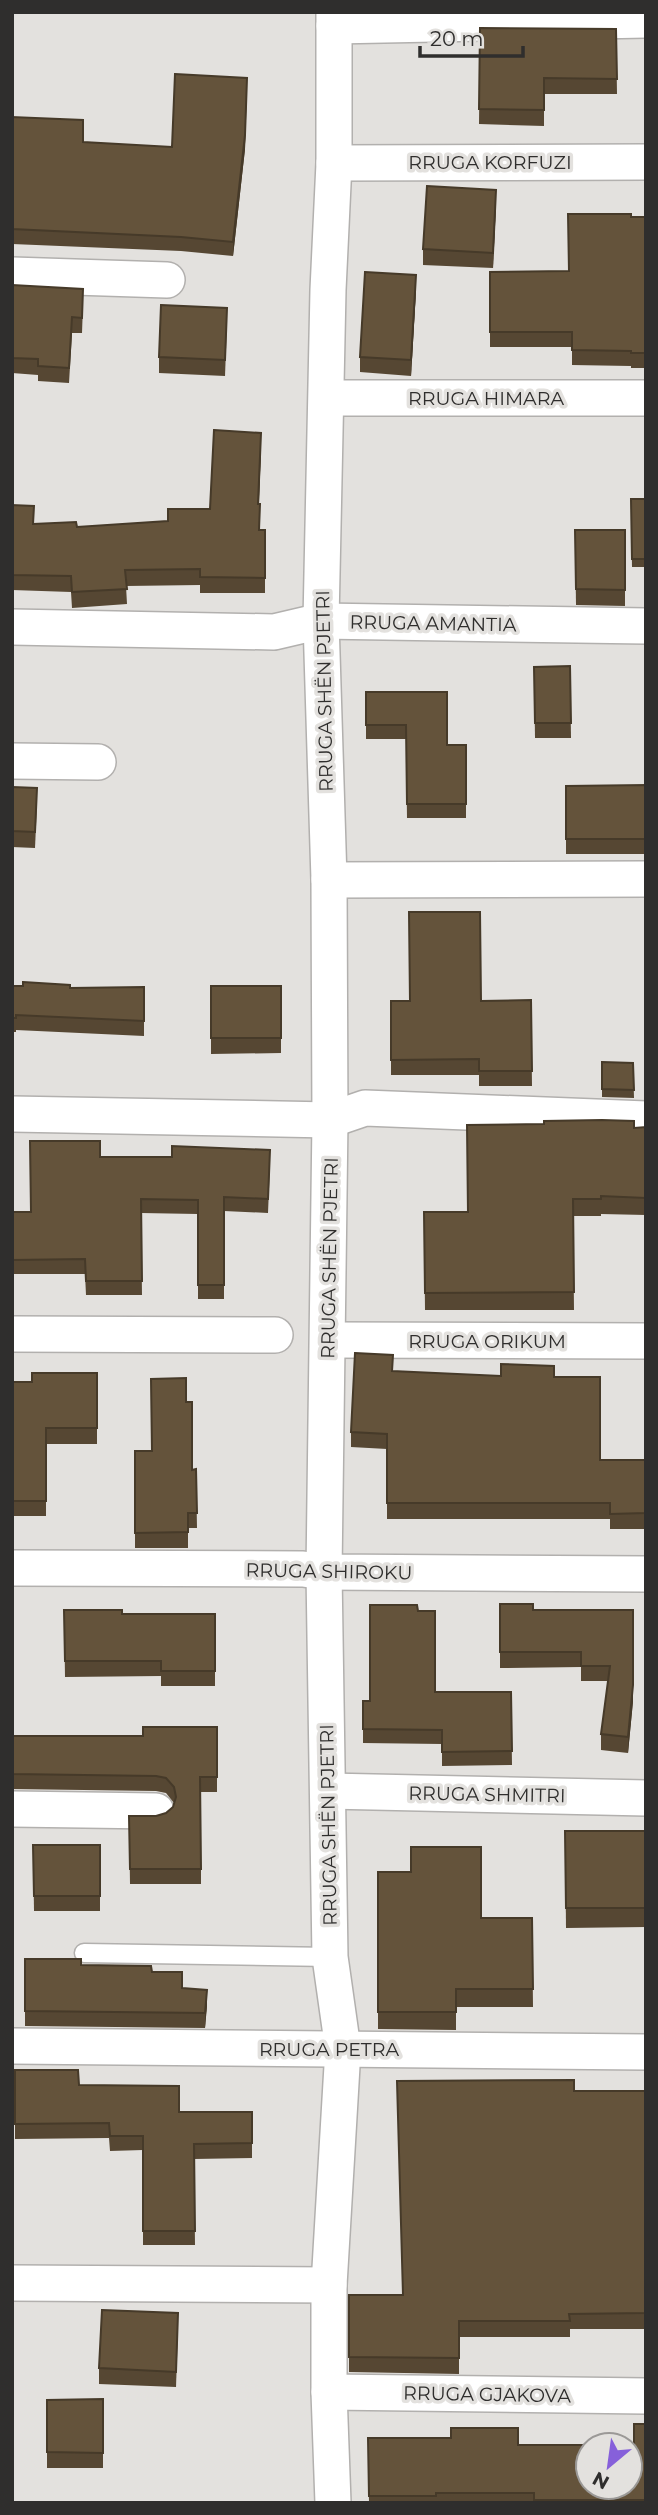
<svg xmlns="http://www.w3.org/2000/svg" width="658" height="2515" font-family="Montserrat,sans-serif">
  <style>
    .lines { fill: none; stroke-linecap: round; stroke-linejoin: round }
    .service-casing { stroke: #b2b0ae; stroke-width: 21 }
    .minor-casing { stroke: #b2b0ae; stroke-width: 38 }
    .service { stroke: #fff; stroke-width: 18 }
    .minor { stroke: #fff; stroke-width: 35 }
    .wall { fill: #564733 }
    .shaded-wall { fill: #463a29 }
    .building { fill: #64533b; stroke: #463a29; stroke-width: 2 }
    .labels { text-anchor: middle; stroke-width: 7; stroke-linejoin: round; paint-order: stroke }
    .street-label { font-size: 19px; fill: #2f2e2d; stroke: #e3e1de }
  </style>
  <rect width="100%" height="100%" fill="#e3e1de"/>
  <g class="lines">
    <defs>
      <path id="service" d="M84,1953L330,1957"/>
      <g id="minor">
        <path d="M334,26L646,20"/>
        <path d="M334,163L646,162"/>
        <path d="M12,275L167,280"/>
        <path d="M327,398H646"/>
        <path d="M12,627L274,632L321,621L646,626"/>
        <path d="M12,761L98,762"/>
        <path d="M329,880L646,879"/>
        <path d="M12,1114L330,1120L365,1108L646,1119"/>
        <path d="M12,1334L275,1335"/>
        <path d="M328,1340L646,1341"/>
        <path d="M12,1568L303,1569L324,1572L646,1574"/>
        <path d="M328,1791L646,1798"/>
        <path d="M12,1809L156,1811"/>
        <path d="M12,2046L646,2052"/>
        <path d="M12,2283L329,2285"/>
        <path d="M329,2392L646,2396"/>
        <path d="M333,2503L329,2392V2285L343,2049L330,1957L324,1572L330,1120L329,880L321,621L328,290L334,163V12"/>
      </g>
    </defs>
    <use href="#service" class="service-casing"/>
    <use href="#minor" class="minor-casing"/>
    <use href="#service" class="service"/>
    <use href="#minor" class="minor"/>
  </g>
  <g class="wall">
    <path d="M480,28L616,29L617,94H544V126L479,124Z"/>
    <path d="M247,92L245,149L233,256L181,251L12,244V117L83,142L172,147Z"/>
    <path d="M496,205L493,268L423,265V249Z"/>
    <path d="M631,217H646V368H631V366L572,365V347H490V272L568,271Z"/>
    <path d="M12,285L83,305L82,333H72L69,383L38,381V375L12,373Z"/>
    <path d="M416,290L411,376L360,372V357Z"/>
    <path d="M227,323L225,376L159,373V357Z"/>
    <path d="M261,449L259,504L260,530H265V593H200V585L126,586L127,604L72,608L71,592L12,590V505L34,524L77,527L168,521L210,509Z"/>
    <path d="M631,499H646V567H632Z"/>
    <path d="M575,530H625V606L576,605Z"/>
    <path d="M570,666L571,738H535L534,667Z"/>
    <path d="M366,692L447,745H466V818H407L406,739H366Z"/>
    <path d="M646,785V854H566V786Z"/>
    <path d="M12,787L37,804L35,848L12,847Z"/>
    <path d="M12,986L70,988L144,987V1036L16,1030V1032H12Z"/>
    <path d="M211,986H281V1053L211,1054Z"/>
    <path d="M531,1000L532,1086H479V1075H391V1001Z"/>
    <path d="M602,1062L633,1063L634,1098L602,1097Z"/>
    <path d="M646,1127V1215L601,1214V1216H573L574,1310H425L424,1212H468L634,1128Z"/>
    <path d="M100,1157L270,1164L268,1213L224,1211V1299H198V1214L141,1213L142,1295H86L85,1274H12V1212H31Z"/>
    <path d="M393,1371L501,1376L554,1377L600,1460H646V1529H610V1519H387V1449L351,1447V1432Z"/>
    <path d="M97,1373V1444H46V1516H12V1382H32Z"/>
    <path d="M186,1402L192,1470L196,1469L197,1528H188V1548H135V1451H152Z"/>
    <path d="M500,1604L533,1610H633V1701L628,1753L601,1750V1734L608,1681H581V1667L500,1668Z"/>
    <path d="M64,1610L122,1614H215V1686H161V1676L65,1677Z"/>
    <path d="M418,1611L435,1692H511L512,1765L442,1766V1744L363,1743V1701H370Z"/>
    <path d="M217,1727V1792H201V1884H130L129,1816H156L166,1813L173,1807L174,1803L166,1793L156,1791L12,1789V1736H143Z"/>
    <path d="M565,1831H646V1927L566,1928Z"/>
    <path d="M33,1845H100V1911H34Z"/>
    <path d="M378,1872L481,1918H532L533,2007H456V2030L378,2029Z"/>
    <path d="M25,1959L81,1965L182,1988L207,2005L205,2028L25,2026Z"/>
    <path d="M15,2070L79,2085L179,2112H252V2158L194,2159L195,2245H143V2150L110,2151L109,2138L15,2139Z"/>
    <path d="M574,2091H646V2329H570V2337H459V2374L349,2372V2295H403Z"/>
    <path d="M178,2329L176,2387L99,2384V2368Z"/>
    <path d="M103,2399V2468H47V2400Z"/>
    <path d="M646,2424V2503H369L368,2438L518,2445H634Z"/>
  </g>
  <g class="shaded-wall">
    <path d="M247,78L245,149L233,256V242Z"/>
    <path d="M496,190V205L493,268V253Z"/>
    <path d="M416,275V290L411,376V360Z"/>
    <path d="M261,433V449L258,520V504Z"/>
    <path d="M633,1685V1701L628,1753V1737Z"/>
    <path d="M207,1990V2005L205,2028V2013Z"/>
  </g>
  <g class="building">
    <path d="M480,28L616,29L617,79L544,78V110L479,109Z"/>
    <path d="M175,74L247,78L245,135L233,242L181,237L12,229V117L83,120V142L172,147Z"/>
    <path d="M427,186L496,190L493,253L423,249Z"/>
    <path d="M568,214H631V217H646V353H631V351L572,350V332H490V272L569,271Z"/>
    <path d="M365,272L416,275L411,360L360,357Z"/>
    <path d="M12,285L83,289L82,318L72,317L69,368L38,366V359L12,358Z"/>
    <path d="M161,305L227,308L225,360L159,357Z"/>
    <path d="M214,430L261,433L258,504H260L259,530H265V578L200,577V569L125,570L127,589L72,592L71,576L12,575V505L34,506L33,524L76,522L77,527L168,521V509H210Z"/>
    <path d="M631,499H646V559H632Z"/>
    <path d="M575,530H625V590L576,589Z"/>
    <path d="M570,666L571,723H535L534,667Z"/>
    <path d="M366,692H447V745H466V804H407L406,725H366Z"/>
    <path d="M646,785V839H566V786Z"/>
    <path d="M12,787L37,788L35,832L12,831Z"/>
    <path d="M409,912H480L481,1001L531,1000L532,1071H479V1059L391,1060V1001H410Z"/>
    <path d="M23,982L70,985V988L144,987V1021L16,1015V1018H12V986H23Z"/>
    <rect x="211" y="986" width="70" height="52"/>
    <path d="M602,1062L633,1063L634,1090L602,1089Z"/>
    <path d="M602,1120L634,1121V1128L646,1127V1198L601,1196V1199H573L574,1292L425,1293L424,1212H468L467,1125L544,1124V1121Z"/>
    <path d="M30,1141H100V1157H172V1146L270,1150L268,1199L224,1197V1285H198V1200L141,1199L142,1281H86L85,1259L12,1260V1212H31Z"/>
    <path d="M355,1353L393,1355L392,1371L501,1376V1364L554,1366V1377H600V1460H646V1513L610,1514V1503H387V1434L351,1432Z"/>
    <path d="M32,1373H97V1428H46V1501H12V1382H32Z"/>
    <path d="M186,1378V1402H192V1470L196,1469L197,1513H188V1532L135,1533V1451H152L151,1379Z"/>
    <path d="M500,1604H533V1610H633V1685L628,1737L601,1734L610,1666H581V1652H500Z"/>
    <path d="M370,1605H417L418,1611H435V1692H511L512,1751L442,1752V1730L363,1729V1701H370Z"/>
    <path d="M64,1610H122V1614H215V1671H161V1661H65Z"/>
    <path d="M143,1727H217V1777H200L201,1869H130L129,1816H156L166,1813L173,1807L176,1797L174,1787L166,1778L156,1776L12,1774V1736H143Z"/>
    <path d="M565,1831H646V1908H566Z"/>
    <path d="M33,1845H100V1896H34Z"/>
    <path d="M411,1847H481V1918H532L533,1989H456V2012H378V1872H411Z"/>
    <path d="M25,1959H81V1965L151,1966L152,1972H182V1988L207,1990L205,2013L25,2011Z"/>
    <path d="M15,2070H78L79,2085L179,2086V2112H252V2143L194,2144L195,2231H143V2136H110L109,2123L15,2124Z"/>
    <path d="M574,2080V2091H646V2313L569,2314L570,2321H459V2358L349,2357V2295H403L397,2081Z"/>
    <path d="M102,2310L178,2313L176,2372L99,2368Z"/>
    <path d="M103,2399V2453L47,2452V2400Z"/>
    <path d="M634,2424H646V2500H534V2493H436V2496H369L368,2438H451V2428H518V2445H588V2487H630V2445H634Z"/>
  </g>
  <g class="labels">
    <g class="street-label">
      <text x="490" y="169">RRUGA KORFUZI</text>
      <text x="486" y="405">RRUGA HIMARA</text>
      <text transform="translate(433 623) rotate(1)" y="7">RRUGA AMANTIA</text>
      <text transform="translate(324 691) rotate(-91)" y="7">RRUGA SHËN PJETRI</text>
      <text transform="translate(329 1258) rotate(-89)" y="7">RRUGA SHËN PJETRI</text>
      <text x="487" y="1348">RRUGA ORIKUM</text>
      <text transform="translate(329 1571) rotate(1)" y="7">RRUGA SHIROKU</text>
      <text transform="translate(487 1794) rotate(1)" y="7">RRUGA SHMITRI</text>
      <text transform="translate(328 1825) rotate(-91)" y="7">RRUGA SHËN PJETRI</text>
      <text x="329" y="2056">RRUGA PETRA</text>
      <text transform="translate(487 2394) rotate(1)" y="7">RRUGA GJAKOVA</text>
    </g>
  </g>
  <rect width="658" height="2515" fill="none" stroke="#2f2e2d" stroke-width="28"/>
  <g transform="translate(609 2466) rotate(209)"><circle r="33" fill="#e3e1de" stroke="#9b9997" stroke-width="2"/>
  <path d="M0-5L12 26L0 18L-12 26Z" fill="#8660da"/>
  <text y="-10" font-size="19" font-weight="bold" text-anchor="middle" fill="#2f2e2d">N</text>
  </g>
  <path d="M420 46v10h103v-10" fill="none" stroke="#2f2e2d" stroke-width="3.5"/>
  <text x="430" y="46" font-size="21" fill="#2f2e2d" stroke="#e3e1de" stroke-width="5" paint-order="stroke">20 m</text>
</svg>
